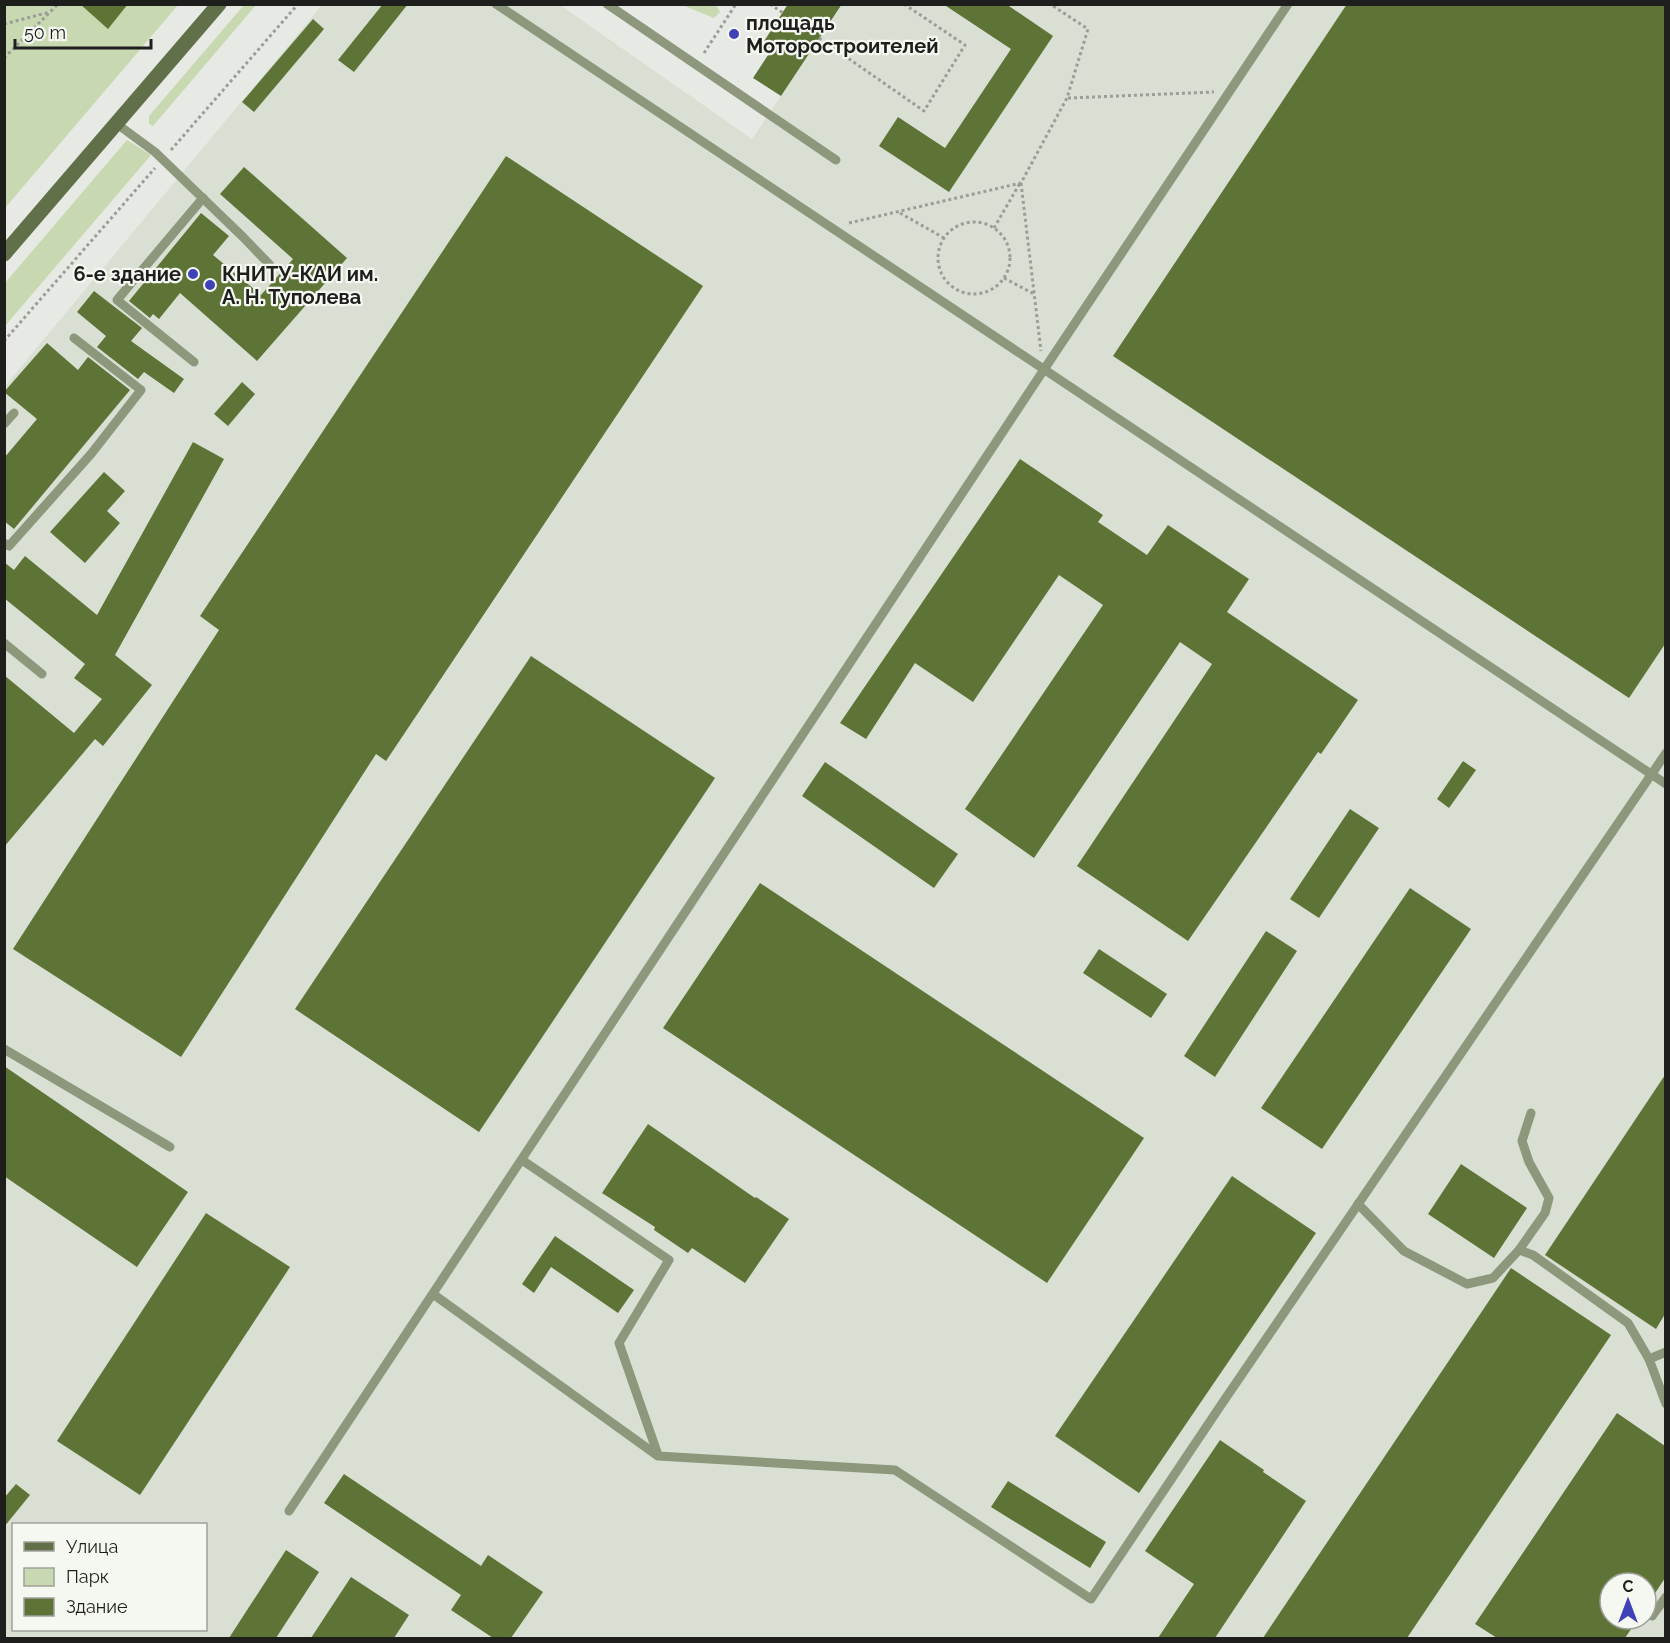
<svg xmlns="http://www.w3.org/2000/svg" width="1670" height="1643" font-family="Raleway,sans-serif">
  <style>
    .built { fill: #d9dfd2; fill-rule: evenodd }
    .green { fill: #c8d8b0 }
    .building { fill: #5e7437 }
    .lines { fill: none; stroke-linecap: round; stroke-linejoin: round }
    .path { stroke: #9b9d99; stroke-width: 3; stroke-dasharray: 3 3; stroke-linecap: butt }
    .lane { stroke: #8c977c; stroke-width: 9 }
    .secondary { stroke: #617048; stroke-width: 15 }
    .poi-dot { fill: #3f42b7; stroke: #f5f7f1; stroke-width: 2 }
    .labels { text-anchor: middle; stroke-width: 4.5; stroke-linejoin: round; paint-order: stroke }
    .poi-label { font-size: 20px; font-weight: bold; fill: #1e1f1d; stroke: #f5f7f1; text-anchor: start }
  </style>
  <rect width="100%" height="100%" fill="#e7eae4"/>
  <path class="built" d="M322,5H560L752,139L842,5H1665V1638H5V386ZM14,1524H206V1630H14ZM1610,1583H1646V1619H1610Z"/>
  <g class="green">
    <path d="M5,5H178L5,208Z"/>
    <path d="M244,5H256L153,126L149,124V116Z"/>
    <path d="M682,5H716L720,12L714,18Z"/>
    <path d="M127,140L151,155L5,326V283Z"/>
  </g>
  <g class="building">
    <path d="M80,4H128L108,29Z"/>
    <path d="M383,4H408L354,72L338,60Z"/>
    <path d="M788,4H842L781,96L753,78L770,52L761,46Z"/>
    <path d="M943,4H1006L1053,36L949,192L879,146L898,117L945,148L1011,49Z"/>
    <path d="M1347,4H1665V644L1629,698L1113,356Z"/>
    <path d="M313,19L324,29L254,112L242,102Z"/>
    <path d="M506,156L703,286L386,761L376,754L181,1057L13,949L219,630L200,616Z"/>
    <path d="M244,167L347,258L257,361L180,293L159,319L153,314L150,318L129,301L201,213L229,236L213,255L261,295L293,259L220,194Z"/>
    <path d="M94,291L142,328L131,341L184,379L174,393L144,372L138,379L97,347L106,336L77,312Z"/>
    <path d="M47,343L78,370L88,357L130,390L14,529L4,521V458L37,419L4,392Z"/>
    <path d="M242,382L255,394L228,426L214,414Z"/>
    <path d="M193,442L224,459L115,655L152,685L103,746L95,739L4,847V675L74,733L102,699L74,678L85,664L4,598V562L14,570L25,556L97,615Z"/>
    <path d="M1020,459L1103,515L1098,522L1147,555L1168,525L1249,579L1227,612L1358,700L1321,754L1318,752L1188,941L1077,866L1212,664L1180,642L1034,858L965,809L1103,605L1059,575L973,702L915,663L866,739L840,723Z"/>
    <path d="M104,472L125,491L107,511L120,523L85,563L50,532Z"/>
    <path d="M531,656L715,778L479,1132L295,1009Z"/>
    <path d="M1463,761L1476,770L1449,808L1437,799Z"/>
    <path d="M825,762L958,854L934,888L802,796Z"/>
    <path d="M1350,809L1379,828L1319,918L1290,899Z"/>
    <path d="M760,883L1144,1138L1047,1283L663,1028Z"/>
    <path d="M1410,888L1471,929L1322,1149L1261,1108Z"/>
    <path d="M1266,931L1297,951L1215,1077L1184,1056Z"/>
    <path d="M1099,949L1167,994L1151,1018L1083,973Z"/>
    <path d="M4,1066L188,1192L137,1267L4,1176Z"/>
    <path d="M1665,1075V1314L1656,1329L1545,1255Z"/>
    <path d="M648,1124L755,1198L756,1197L789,1219L745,1283L692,1248L688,1253L654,1230L655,1227L602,1193Z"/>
    <path d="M1461,1164L1527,1208L1494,1258L1428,1214Z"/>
    <path d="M1232,1176L1316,1233L1139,1493L1055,1436Z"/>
    <path d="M206,1213L290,1267L140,1495L57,1441Z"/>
    <path d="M555,1236L634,1290L618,1313L551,1267L534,1293L522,1284Z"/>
    <path d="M1511,1268L1611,1335L1407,1638H1263Z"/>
    <path d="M1617,1413L1665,1446V1578L1646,1607V1583H1610V1619H1638L1625,1638H1497L1475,1624Z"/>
    <path d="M1220,1440L1264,1470L1263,1472L1306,1501L1215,1638H1158L1194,1584L1145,1551Z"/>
    <path d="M344,1474L481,1566L488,1555L543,1592L511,1638H493L451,1610L461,1595L324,1503Z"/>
    <path d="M1008,1481L1106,1542L1090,1568L991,1507Z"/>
    <path d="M16,1484L30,1495L4,1527V1498Z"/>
    <path d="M286,1550L319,1572L276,1638H229Z"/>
    <path d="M351,1577L409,1615L394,1638H311Z"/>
  </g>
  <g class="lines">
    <g class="path">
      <path d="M770,4L783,13"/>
      <path d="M4,24L50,12"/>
      <path d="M819,38L924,111L965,45L904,4"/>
      <path d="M704,53L736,4"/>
      <path d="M4,58L58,4"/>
      <path d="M1068,98L1214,92"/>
      <path d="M171,150L298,4"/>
      <path d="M1021,183L1041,351"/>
      <path d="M900,213L944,238"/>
      <circle cx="974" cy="258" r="36"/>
      <path d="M849,223L1021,183L1067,98L1088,29L1050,4"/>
      <path d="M994,228L1020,183"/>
      <path d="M1004,278L1034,294"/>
      <path d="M4,341L155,168"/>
    </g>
    <g class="lane">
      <path d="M496,4L1666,784"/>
      <path d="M607,4L836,160"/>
      <path d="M117,124L155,152L243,237L270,265"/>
      <path d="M194,362L117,300L203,198"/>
      <path d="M4,424L14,413"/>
      <path d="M4,543L9,546L91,454L141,390L74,338"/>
      <path d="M4,643L42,674"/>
      <path d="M4,1049L170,1147"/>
      <path d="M522,1160L669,1260L619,1343L658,1455"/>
      <path d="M1358,1204L1404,1251L1467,1284L1493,1278L1519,1250L1533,1255L1628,1323L1649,1359L1666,1404"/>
      <path d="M1519,1250L1545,1213L1549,1198L1529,1162L1522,1141L1531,1113"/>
      <path d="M433,1294L658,1456L895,1470L1091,1599L1221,1405L1666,753"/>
      <path d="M1649,1359L1666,1352"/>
      <path d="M289,1511L1043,371L1288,4"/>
      <path d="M1652,1616L1666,1597"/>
    </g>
    <path class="secondary" d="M4,254L219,4"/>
  </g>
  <g class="poi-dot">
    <circle cx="734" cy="34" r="6"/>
    <circle cx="193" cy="274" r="6"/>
    <circle cx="210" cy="285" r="6"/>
  </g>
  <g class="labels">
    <g class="poi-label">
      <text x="746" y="30">площадь<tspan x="746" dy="23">Моторостроителей</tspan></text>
      <text x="181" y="281" text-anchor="end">6-е здание</text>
      <text x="222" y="281">КНИТУ-КАИ им.<tspan x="222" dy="23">А. Н. Туполева</tspan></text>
    </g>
  </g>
  <rect width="1670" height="1643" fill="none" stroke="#1e1f1d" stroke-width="12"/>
  <rect x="12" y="1523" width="195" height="108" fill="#f5f7f1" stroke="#9fa19c" stroke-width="1.5"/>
  <rect x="24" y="1542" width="30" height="9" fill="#617048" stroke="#9fa19c" stroke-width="1.5"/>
  <text x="66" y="1553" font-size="18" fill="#1e1f1d">Улица</text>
  <rect x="24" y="1568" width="30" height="18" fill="#c8d8b0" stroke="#9fa19c" stroke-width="1.5"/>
  <text x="66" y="1583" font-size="18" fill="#1e1f1d">Парк</text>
  <rect x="24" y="1598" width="30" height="18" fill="#5e7437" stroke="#9fa19c" stroke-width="1.5"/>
  <text x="66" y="1613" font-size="18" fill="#1e1f1d">Здание</text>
  <g transform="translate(1628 1601)"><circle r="28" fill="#f5f7f1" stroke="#9fa19c" stroke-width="1.5"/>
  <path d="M0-4.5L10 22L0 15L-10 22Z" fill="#3f42b7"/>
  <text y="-9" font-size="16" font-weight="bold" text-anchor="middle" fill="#1e1f1d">С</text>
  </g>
  <path d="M15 39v9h136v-9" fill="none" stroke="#1e1f1d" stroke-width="3"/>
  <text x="24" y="39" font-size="18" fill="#1e1f1d" stroke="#f5f7f1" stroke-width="4.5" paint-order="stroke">50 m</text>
</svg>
